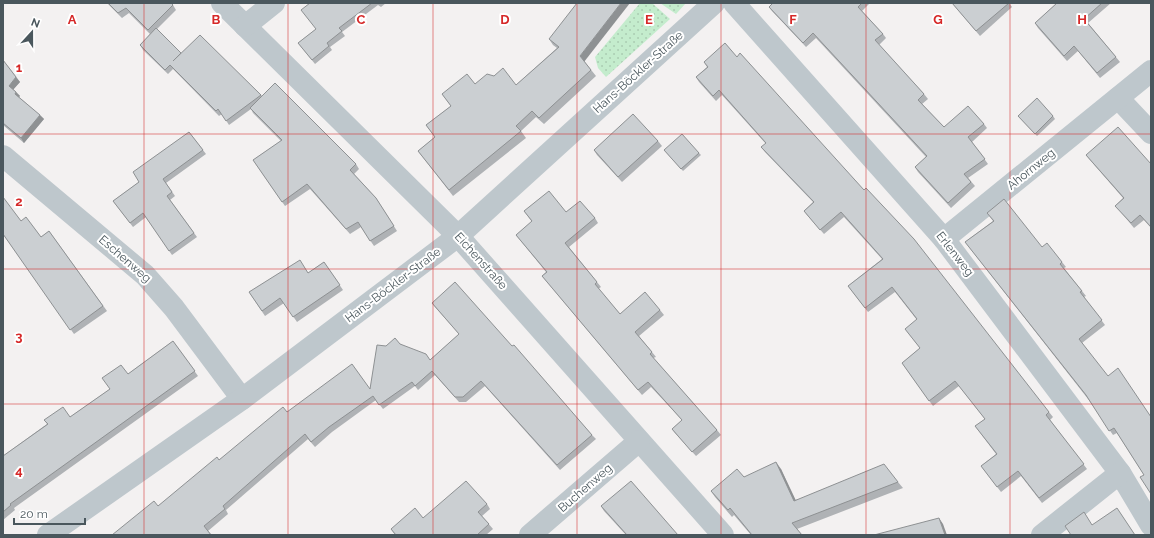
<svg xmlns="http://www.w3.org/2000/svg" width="1154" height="538" font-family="Raleway,sans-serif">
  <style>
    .grass { fill: url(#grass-dots) }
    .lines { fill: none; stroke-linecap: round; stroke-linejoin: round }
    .street { stroke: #bec7cc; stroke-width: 22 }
    .wall { fill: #afb2b5 }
    .shaded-wall { fill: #8e9193 }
    .building { fill: #cbcfd2; stroke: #8e9193 }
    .grid { fill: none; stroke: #d62828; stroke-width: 1; stroke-opacity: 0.55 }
    .labels { text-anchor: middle; stroke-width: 4; stroke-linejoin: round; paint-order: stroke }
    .street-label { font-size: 12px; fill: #4a575d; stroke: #fff }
    .grid-label { font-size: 13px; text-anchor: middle; font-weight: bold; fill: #d62828; stroke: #fff; stroke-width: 4; stroke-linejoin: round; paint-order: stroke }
  </style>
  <defs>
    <pattern id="grass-dots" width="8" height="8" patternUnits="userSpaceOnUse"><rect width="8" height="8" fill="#c4eccd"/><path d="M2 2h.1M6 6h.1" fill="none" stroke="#aaccb2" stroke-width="1.8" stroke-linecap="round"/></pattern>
  </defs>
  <rect width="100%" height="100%" fill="#f3f1f1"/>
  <g class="grass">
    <path d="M640,3H652L670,19L606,77L598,68L595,57Z"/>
    <path d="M660,3H686L676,14Z"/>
  </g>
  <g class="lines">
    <g class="street">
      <path d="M222,3L458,236L723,535"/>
      <path d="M734,3L944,239L1120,473L1151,525"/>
      <path d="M245,26L274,3"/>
      <path d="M1118,98L1151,133"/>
      <path d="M3,156L145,275L174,308L242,399"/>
      <path d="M944,239L1151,71"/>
      <path d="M48,535L242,399L458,236L714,3"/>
      <path d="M530,535L639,441"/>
      <path d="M1042,535L1120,473"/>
    </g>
  </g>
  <g class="wall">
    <path d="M107,3L173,5L176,10L157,29L181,53L261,95L356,164L359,169L354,174L376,198L397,231L374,246L361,227L350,234L310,189L285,206L253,160L281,141L253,113L251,109L229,125L222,114L219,116L173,69L168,74L143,50L140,45L150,34L129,13L122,18Z"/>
    <path d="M310,3H386L381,7L378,5L342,32L345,36L330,47L332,50L315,64L298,43L316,29Z"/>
    <path d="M773,3H870L862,11L883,34L886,38L879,45L924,94L928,99L922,104L944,127L984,124L987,128L972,142L988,164L968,178L975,186L951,208L918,172L915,167L926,157L816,38L806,47L772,11L769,7Z"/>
    <path d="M952,3H1009L1012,7L980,36Z"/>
    <path d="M1057,3H1111L1088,23L1120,62L1100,78L1078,51L1067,61L1038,28L1035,23Z"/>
    <path d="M549,39L584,61L596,76L544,124L536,117L521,131L526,138L453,196L418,151L435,137L426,125L451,106L442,94L475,84L516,85L557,48L553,45Z"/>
    <path d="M3,60L20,82L13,89L20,96L19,97L44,119L24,143L3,125Z"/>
    <path d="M704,62L1049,412L1053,417L1050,420L1087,469L1042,503L1021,476L1001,492L981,466L996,454L975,426L985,419L959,386L933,406L902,363L920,348L905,329L917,320L895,292L868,312L848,286L882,259L844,217L824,234L807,215L804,211L813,202L765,152L761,147L766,144L722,95L716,101L699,82L696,77L707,67Z"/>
    <path d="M1018,116H1053L1055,119L1037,136Z"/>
    <path d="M189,132L206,154L166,183L175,196L170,200L197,237L172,255L146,217L133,227L113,201L139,182Z"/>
    <path d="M658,141L662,146L622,182L597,155L594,150Z"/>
    <path d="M664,150L699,153L701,155L683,171Z"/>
    <path d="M1086,155L1151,164V228L1144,220L1134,228L1119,210L1115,206L1123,198L1090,160Z"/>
    <path d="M524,211L566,212L595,218L598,223L569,247L601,287L598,289L620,314L660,310L664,315L639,336L656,357L653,358L717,430L721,435L696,456L675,433L672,429L682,420L651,387L642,395L542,276L546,272L516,235L532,222Z"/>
    <path d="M987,213L1042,247L1062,262L1066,267L1064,268L1082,291L1086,296L1084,297L1105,325L1082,343L1144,475L1117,433L1113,435L1088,399L965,242L993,221Z"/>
    <path d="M21,221L41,237L49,231L107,311L74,334L3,234Z"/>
    <path d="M324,262L343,290L297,322L284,303L265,316L249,292L308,273Z"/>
    <path d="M432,303L512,346L592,435L596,439L560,470L485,386L466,402H459L435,375L418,390L415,386L383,409L376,400L332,432L315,447L308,439L226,510L228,514L208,531L212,535H112L158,506L219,460L287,412L370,389L386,346L400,344L430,360L459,334L435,307Z"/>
    <path d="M173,341L198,376L14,508L15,510L3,520V456L47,424L44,420L70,417L110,389L128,374Z"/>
    <path d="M781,469L795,500L898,482L903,488L797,529L802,535H751L734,515L732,517L715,497L711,491L744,477Z"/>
    <path d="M487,504L490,509L482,516L493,529L486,535H395L391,529L423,518Z"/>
    <path d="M601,506L678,535H626L604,511Z"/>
  </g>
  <g class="shaded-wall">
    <path d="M621,3H630L584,62L580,56Z"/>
    <path d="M16,77L20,82L13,90L9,86Z"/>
    <path d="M16,92L20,96L18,98L15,94Z"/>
    <path d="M40,115L44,119L24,143L21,138Z"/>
    <path d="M776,462L781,469L799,507L794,501Z"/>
    <path d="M939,518L943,524L947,535H945Z"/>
  </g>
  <g class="building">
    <path d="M108,3H171L173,5L148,30L126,8L118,13Z"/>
    <path d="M310,3H372L339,28L342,31L327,43L329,46L312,60L298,43L316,29L301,10Z"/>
    <path d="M577,3H621L580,56L591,70L539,118L532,111L516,126L521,131L449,190L418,151L435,137L426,125L451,106L442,94L467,74L475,84L487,74L494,76L503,68L516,85L559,47L549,39Z"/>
    <path d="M773,3H862L858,7L883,34L875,40L924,94L918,100L944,127L968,106L984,124L968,137L985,159L964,174L971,182L948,203L915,167L927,156L813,33L803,43L769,7Z"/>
    <path d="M952,3H1009L976,31Z"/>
    <path d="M1057,3H1102L1084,19L1116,57L1097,73L1074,46L1064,56L1035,23Z"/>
    <path d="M156,28L181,53L173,61L200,35L261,95L226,121L218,109L216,111L170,65L165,70L140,45Z"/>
    <path d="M725,43L737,57L740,53L864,190L866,188L914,239L1049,412L1046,415L1084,464L1039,498L1018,471L997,487L981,466L997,454L975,426L985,419L955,381L929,401L902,363L920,348L905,329L917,319L892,287L865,308L848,286L883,259L841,212L820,230L804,211L814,202L761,147L766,143L719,90L713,96L696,77L708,67L704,62Z"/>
    <path d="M3,60L16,77L9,86L16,92L15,94L40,115L21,138L3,123Z"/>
    <path d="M275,83L356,164L350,170L376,198L394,226L370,241L358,222L346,229L307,184L282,202L253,160L282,140L250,108Z"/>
    <path d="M1037,98L1053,116L1035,134L1018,116Z"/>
    <path d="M633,114L658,141L618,177L594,150Z"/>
    <path d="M1118,127L1151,164V227L1140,215L1131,223L1115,206L1124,198L1086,155Z"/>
    <path d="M189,132L203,150L163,179L172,192L167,196L194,233L169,251L143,213L130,223L113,201L139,182L133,172Z"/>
    <path d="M682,134L699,153L681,169L664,150Z"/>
    <path d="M549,191L566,212L580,201L595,218L565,243L597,282L595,284L620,314L645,292L660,310L635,332L652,352L650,354L717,430L692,452L672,429L682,420L648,382L638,390L542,276L547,272L516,235L532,221L524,211Z"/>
    <path d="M3,197L21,221L26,217L41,237L49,231L103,306L70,330L3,234Z"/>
    <path d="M1004,199L1042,247L1047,243L1062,262L1060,264L1082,291L1080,292L1102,320L1079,339L1108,376L1118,368L1151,417V494L1140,477L1144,475L1114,428L1109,431L1086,395L965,242L994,221L987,213Z"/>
    <path d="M300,260L308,273L324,262L340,285L293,317L280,298L262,311L249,292Z"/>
    <path d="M455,282L512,346L514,345L592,435L557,465L481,381L463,397H455L432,371L415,386L412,382L379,405L373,396L329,427L311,442L305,434L223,506L225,509L204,526L211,535H112L154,501L158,506L217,457L219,460L283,407L287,412L352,364L370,389L377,345L386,346L395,338L400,344L426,354L430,360L459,334L432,303Z"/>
    <path d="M173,341L195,371L10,504L11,505L3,512V456L48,424L44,420L63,407L70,417L110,389L102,378L121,365L128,374Z"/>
    <path d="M776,462L794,501L884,464L898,482L792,523L802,535H752L730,508L728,510L711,491L737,469L744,477Z"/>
    <path d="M466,481L487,504L478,512L489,524L477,535H396L391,529L415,508L423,518Z"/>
    <path d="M631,481L678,535H627L601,506Z"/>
    <path d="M1117,508L1135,535H1071L1065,526L1084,512L1092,525Z"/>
    <path d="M939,518L945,535H874Z"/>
  </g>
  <path class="grid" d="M144,3V535M288,3V535M433,3V535M577,3V535M721,3V535M866,3V535M1010,3V535M3,134H1151M3,269H1151M3,404H1151"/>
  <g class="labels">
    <g class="street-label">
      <text transform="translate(638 72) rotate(-42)" y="4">Hans-Böckler-Straße</text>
      <text transform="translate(1031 169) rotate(-39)" y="4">Ahornweg</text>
      <text transform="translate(955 254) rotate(52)" y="4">Erlenweg</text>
      <text transform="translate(125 259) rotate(41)" y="4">Eschenweg</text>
      <text transform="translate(481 261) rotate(48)" y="4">Eichenstraße</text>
      <text transform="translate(393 285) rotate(-37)" y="4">Hans-Böckler-Straße</text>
      <text transform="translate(585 488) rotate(-41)" y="4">Buchenweg</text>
    </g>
  </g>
  <g class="grid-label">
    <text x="72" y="24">A</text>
    <text x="216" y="24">B</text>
    <text x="361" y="24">C</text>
    <text x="505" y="24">D</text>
    <text x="649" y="24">E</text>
    <text x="793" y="24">F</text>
    <text x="938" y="24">G</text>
    <text x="1082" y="24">H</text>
    <text x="19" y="72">1</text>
    <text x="19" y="206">2</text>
    <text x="19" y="341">3</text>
    <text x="19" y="475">4</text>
  </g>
  <rect width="1154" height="538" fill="none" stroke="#4a575d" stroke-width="8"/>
  <g transform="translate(32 32) rotate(21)" stroke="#ffffff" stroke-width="3" paint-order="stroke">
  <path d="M0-3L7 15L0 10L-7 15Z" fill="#4a575d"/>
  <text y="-6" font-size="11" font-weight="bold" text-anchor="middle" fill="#4a575d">N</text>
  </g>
  <path d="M14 518v6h71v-6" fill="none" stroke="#4a575d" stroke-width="2"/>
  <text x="20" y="518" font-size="12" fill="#4a575d" stroke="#ffffff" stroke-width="3" paint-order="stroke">20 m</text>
</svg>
